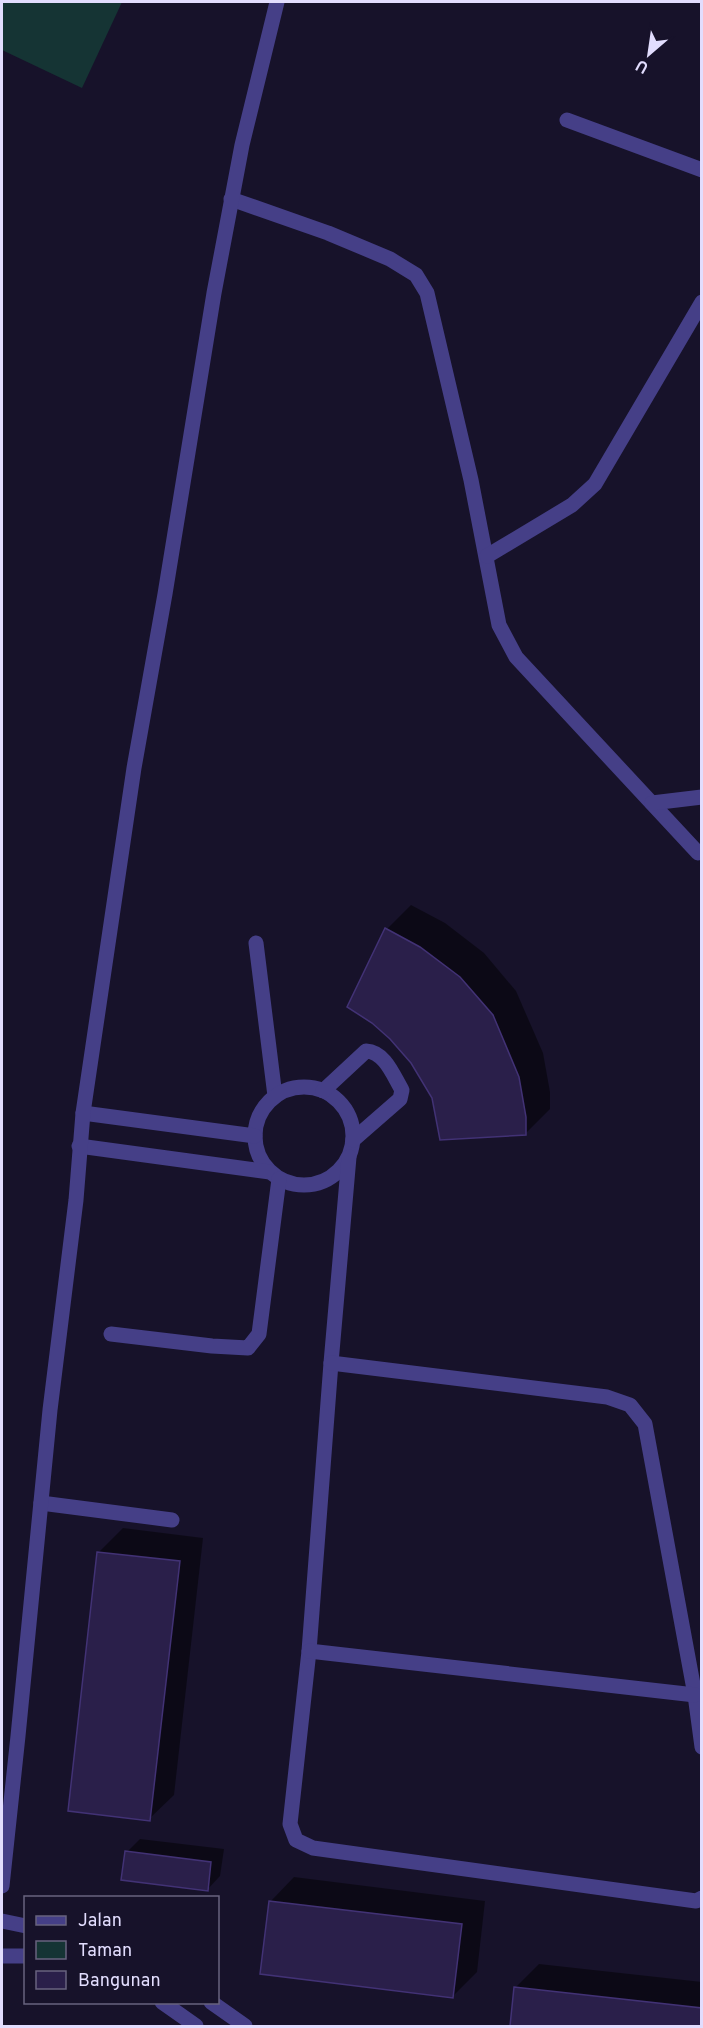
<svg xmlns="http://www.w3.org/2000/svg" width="703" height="2028" font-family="Overpass,sans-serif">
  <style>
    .green { fill: #153434 }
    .shadow { fill: #0007 }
    .building { fill: #2a1f4a; stroke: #423275; stroke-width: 1.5 }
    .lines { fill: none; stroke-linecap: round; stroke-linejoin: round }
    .lane { stroke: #453f87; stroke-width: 15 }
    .street { stroke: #453f87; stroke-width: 15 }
  </style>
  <rect width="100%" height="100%" fill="#17122a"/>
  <path class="green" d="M2,2H122L82,88L2,50Z"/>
  <g class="shadow">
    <path d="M411,905L445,923L484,953L516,991L543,1053L550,1092V1109L526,1133L433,1098L387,929Z"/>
    <path d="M123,1528L203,1538L174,1795L149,1819L99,1552Z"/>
    <path d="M140,1839L224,1849L220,1876L207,1890L127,1852Z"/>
    <path d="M294,1877L485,1901L477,1972L453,1996L270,1902Z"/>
    <path d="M539,1964L702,1982V2026H511L515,1988Z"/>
  </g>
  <g class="building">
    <path d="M385,928L420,947L460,977L493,1015L519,1077L526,1117V1135L440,1140L432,1098L411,1063L390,1039L372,1023L347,1007Z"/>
    <path d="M97,1552L180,1561L150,1821L68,1811Z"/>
    <path d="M125,1851L211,1862L208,1891L121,1880Z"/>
    <path d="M269,1901L462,1924L453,1998L260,1974Z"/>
    <path d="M514,1987L702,2008V2026H510Z"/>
  </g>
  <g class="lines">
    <g class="lane">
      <path d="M567,120L702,170"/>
      <path d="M231,199L328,233L390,259L416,275L427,293L471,480L499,625L516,657L698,853"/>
      <path d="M487,556L572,505L595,484L702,302"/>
      <path d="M652,803L702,797"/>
      <path d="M256,943L275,1096"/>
      <circle cx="304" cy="1136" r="49"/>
      <path d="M323,1091L366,1051C385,1052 393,1075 402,1090L400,1099L353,1140"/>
      <path d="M83,1113L255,1136"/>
      <path d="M79,1146L270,1172"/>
      <path d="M349,1157L331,1363L309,1651L290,1824L296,1840L313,1848L696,1901L702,1898"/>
      <path d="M111,1334L212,1346L248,1348L259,1334L279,1179"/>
      <path d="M331,1363L607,1397L630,1405L645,1424L695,1695L702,1747"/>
      <path d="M41,1503L172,1520"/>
      <path d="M309,1651L695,1695"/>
    </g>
    <g class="street">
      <path d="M2,1886L18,1736L50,1410L76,1200L83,1113L134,768L165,594L214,293L242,145L277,2"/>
      <path d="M2,1921L26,1926"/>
      <path d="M2,1956H26"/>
      <path d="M162,2002L196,2026"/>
      <path d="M211,2002L245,2026"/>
    </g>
  </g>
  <rect width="703" height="2028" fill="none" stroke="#e2ddfe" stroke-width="6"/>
  <rect x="24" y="1896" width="195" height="108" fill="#17122a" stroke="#68637f" stroke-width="1.5"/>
  <rect x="36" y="1916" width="30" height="9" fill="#453f87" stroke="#68637f" stroke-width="1.5"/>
  <text x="78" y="1926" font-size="18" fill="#e2ddfe">Jalan</text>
  <rect x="36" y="1941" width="30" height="18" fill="#153434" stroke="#68637f" stroke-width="1.5"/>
  <text x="78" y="1956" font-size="18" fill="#e2ddfe">Taman</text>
  <rect x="36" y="1971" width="30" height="18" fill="#2a1f4a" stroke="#68637f" stroke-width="1.5"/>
  <text x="78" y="1986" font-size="18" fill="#e2ddfe">Bangunan</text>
  <g transform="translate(649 54) rotate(209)" stroke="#17122a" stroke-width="4.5" paint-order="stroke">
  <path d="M0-4.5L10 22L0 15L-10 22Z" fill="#e2ddfe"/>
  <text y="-9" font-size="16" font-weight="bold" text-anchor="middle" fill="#e2ddfe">U</text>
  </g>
</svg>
